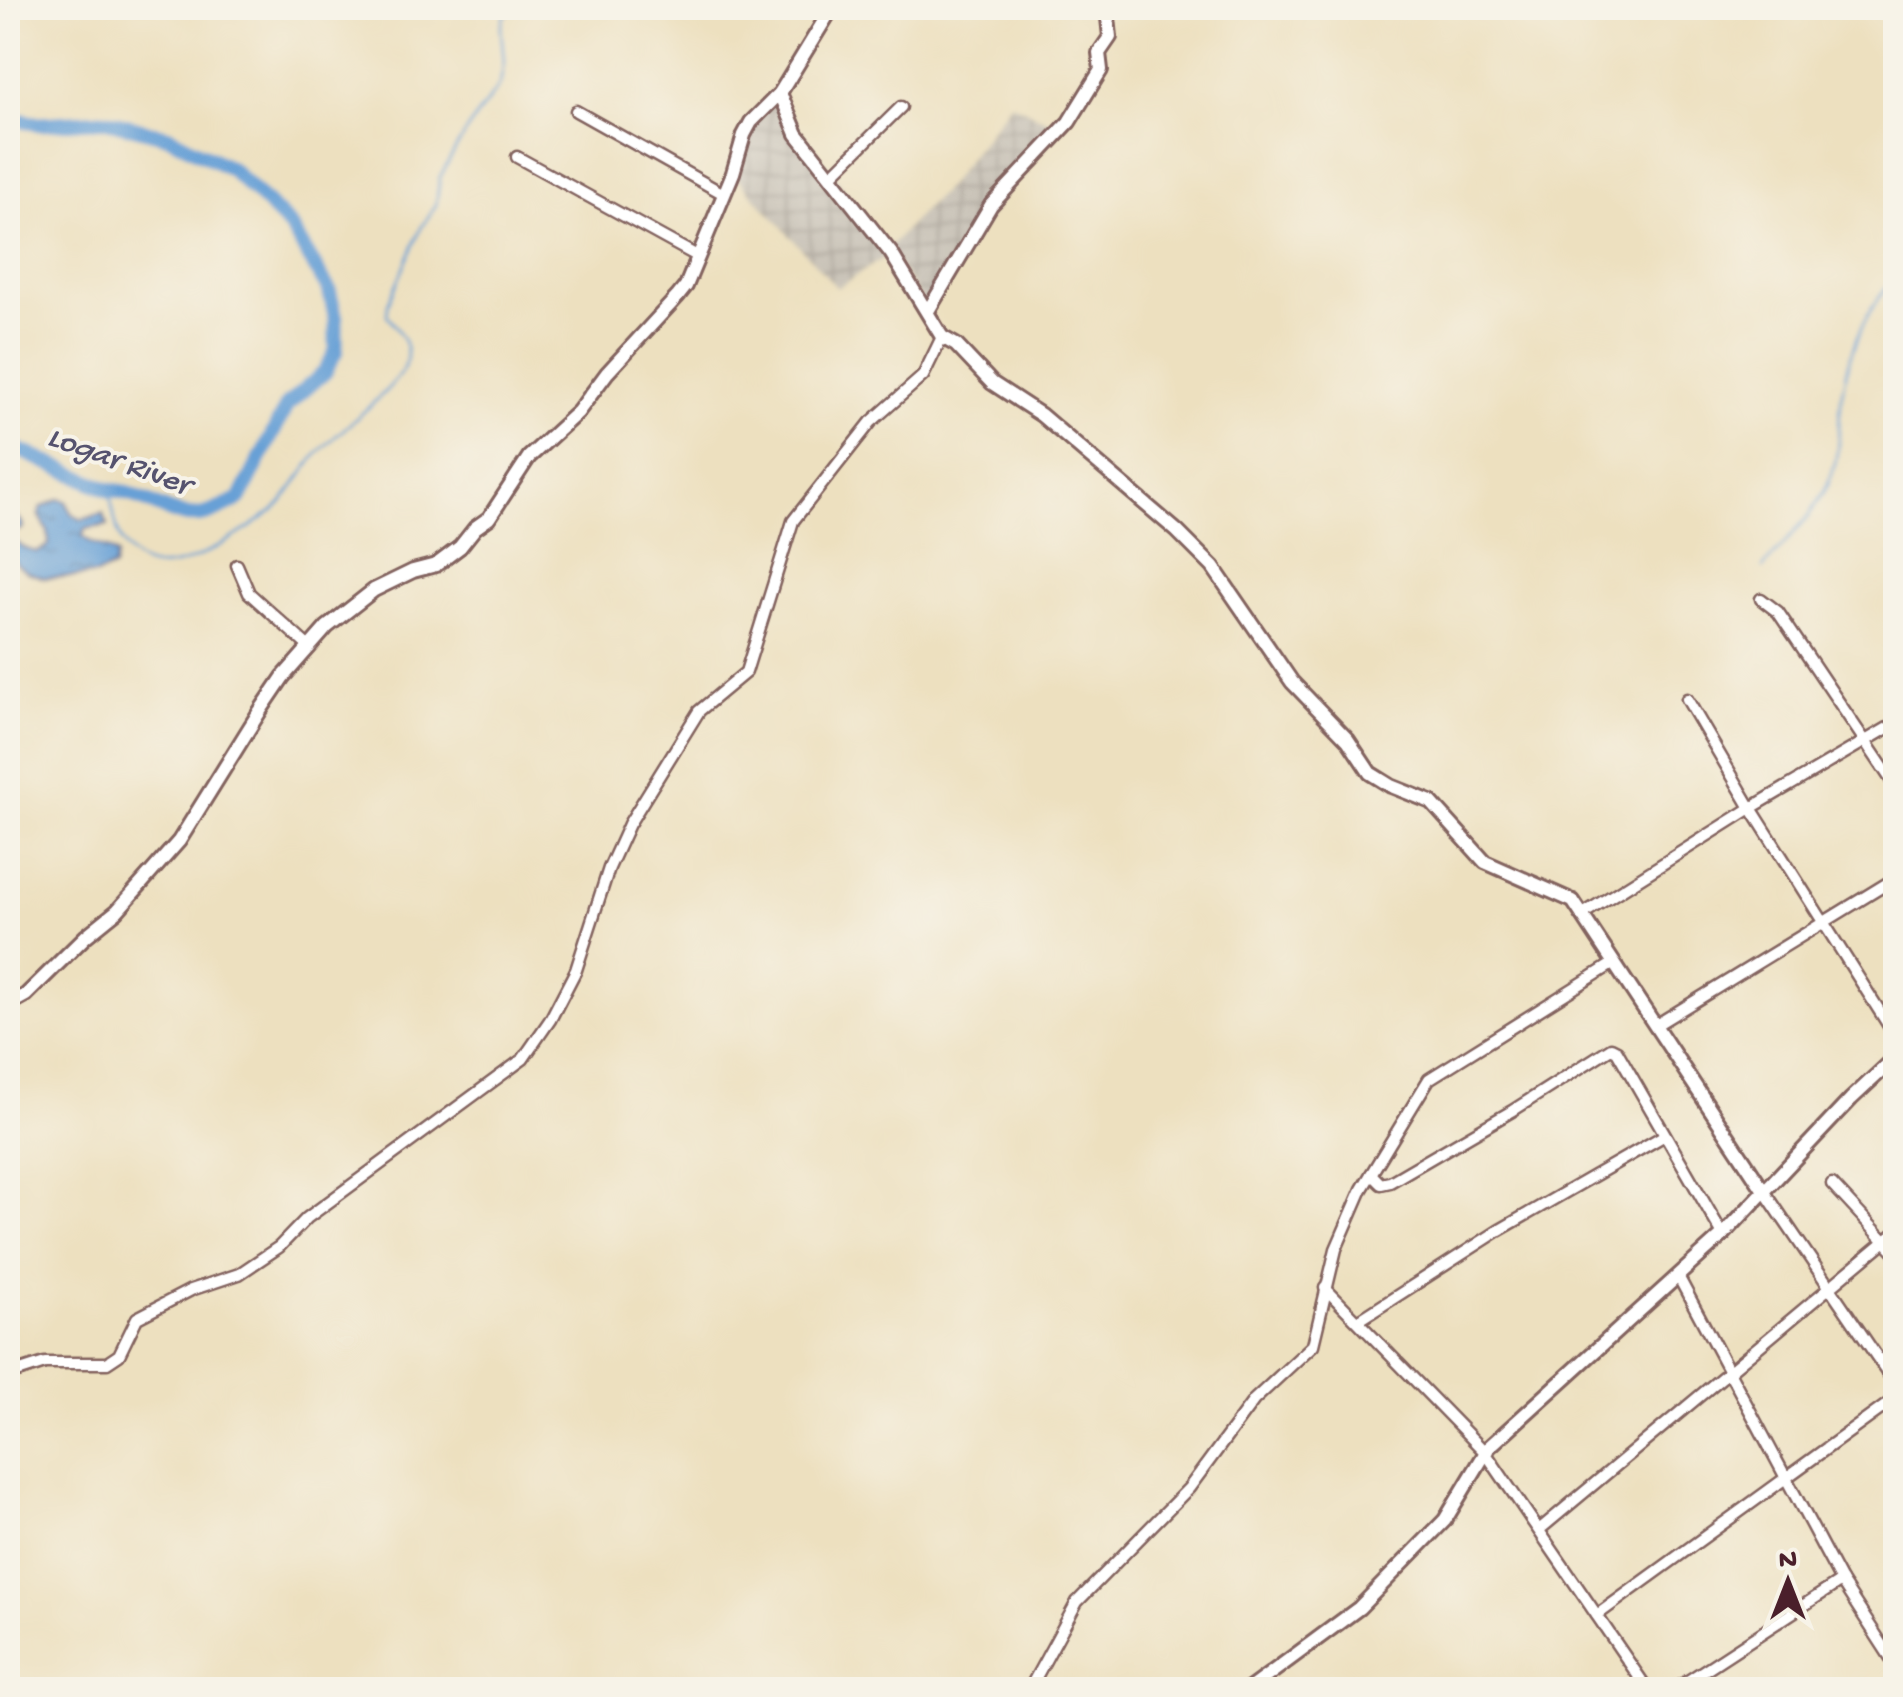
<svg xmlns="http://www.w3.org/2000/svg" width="1903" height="1697" font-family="'Gochi Hand',sans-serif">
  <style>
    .industrial { fill: url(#industrial-grid) }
    .water { fill: url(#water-ripples); stroke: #596080; stroke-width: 2.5 }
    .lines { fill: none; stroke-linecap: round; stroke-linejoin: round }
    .stream { stroke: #68a0d6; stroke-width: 2.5 }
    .river { stroke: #68a0d6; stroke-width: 15 }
    .minor-casing { stroke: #83635f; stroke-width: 15 }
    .tertiary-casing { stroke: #83635f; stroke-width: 18 }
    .minor { stroke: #fff; stroke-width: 10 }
    .tertiary { stroke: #fff; stroke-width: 12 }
    .labels { text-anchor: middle; stroke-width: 8; stroke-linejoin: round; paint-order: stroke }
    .water-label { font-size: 32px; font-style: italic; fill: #56536f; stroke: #f7f3e8 }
  </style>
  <defs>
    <pattern id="industrial-grid" width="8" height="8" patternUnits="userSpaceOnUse" patternTransform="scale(2.5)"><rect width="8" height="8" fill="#c9c3b8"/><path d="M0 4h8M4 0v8" fill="none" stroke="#aea79e"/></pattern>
    <pattern id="water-ripples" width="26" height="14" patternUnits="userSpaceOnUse" patternTransform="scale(2.5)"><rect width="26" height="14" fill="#68a0d6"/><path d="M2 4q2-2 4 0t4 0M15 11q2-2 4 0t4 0" fill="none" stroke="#5882ae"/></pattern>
  </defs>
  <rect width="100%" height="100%" fill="#f7f3e8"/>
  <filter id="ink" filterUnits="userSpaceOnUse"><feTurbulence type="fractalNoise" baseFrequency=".01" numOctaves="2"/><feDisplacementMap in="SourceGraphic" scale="20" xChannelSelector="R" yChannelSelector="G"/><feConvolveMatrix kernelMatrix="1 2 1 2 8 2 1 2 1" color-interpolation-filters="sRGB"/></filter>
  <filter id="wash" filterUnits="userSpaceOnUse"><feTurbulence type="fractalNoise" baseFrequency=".0048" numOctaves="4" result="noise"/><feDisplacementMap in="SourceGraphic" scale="40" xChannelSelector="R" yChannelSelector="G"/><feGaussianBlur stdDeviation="2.25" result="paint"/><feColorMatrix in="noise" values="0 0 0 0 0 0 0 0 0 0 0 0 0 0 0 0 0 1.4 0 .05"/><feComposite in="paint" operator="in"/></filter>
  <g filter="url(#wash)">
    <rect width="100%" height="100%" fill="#ede0bf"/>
    <path class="industrial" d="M780,93L786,111L888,248L950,183L1011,103L1062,128L1009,187L928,311L891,253L837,288L733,173L744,135Z"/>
    <path class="water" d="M59,499L66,501L71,513L82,520L103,513L108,525L85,529L83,536C92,547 108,545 117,555L114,567L96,575L45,578L27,572L16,564L8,551V510L22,522L23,528L11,534C17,546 26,550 38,552L49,545L48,532L39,514L41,508Z"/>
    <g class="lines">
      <g class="stream">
        <path d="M109,490C113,506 114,527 122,542C149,590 203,556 236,536C250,527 267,517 279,505C295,488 305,467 321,450C340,430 400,386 406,362C411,343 397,330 387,315L388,304L421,228L436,205L440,177L464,134L500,84L504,62L501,30L504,16L517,8"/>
        <path d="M1763,568C1787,540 1819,510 1832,474C1839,454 1838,433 1840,412C1843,364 1862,311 1896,277"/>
      </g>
      <path class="river" d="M8,118L40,124L105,120L170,137L231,169L290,226L329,290L336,319V351L325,372L287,405L240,499C228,504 214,513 202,515C168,521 141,491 109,490L8,445"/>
    </g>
  </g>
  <g filter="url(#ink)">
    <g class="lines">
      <defs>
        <g id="minor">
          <path d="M576,111L722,193"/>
          <path d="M517,157L697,256"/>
          <path d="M831,176L901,107"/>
          <path d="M237,565L249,593L310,648"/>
          <path d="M1761,599L1778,612L1896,787"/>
          <path d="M1687,699L1751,808L1896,1037"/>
          <path d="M1583,914L1751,808L1896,723"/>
          <path d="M1656,1025L1896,878"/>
          <path d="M1371,1174L1381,1184L1390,1182L1512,1111L1611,1048L1617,1051L1723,1235"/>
          <path d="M1832,1184L1896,1253"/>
          <path d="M1765,1192L1896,1385"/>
          <path d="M1678,1276L1841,1581L1896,1666"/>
          <path d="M1325,1288L1485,1452L1648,1690"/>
          <path d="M1358,1321L1498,1231L1665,1135"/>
          <path d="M8,1375L45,1363H107L119,1355L137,1318L191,1290L239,1274L279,1247L307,1218L523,1059L550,1020L576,970L609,868L629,824L699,711L746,672L793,521L871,422L923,376L942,337"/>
          <path d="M1539,1530L1896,1232"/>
          <path d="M1597,1615L1896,1398"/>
          <path d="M1029,1690L1077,1602L1189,1488L1254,1400L1313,1345L1336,1249L1362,1189L1429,1079L1614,963"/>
          <path d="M1674,1690L1841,1581"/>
        </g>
        <g id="tertiary">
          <path d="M780,93L797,134L891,253L942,337L956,345L992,383L1041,415L1177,531L1213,567L1292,682L1348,740L1370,773L1391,786L1431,802L1485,862L1573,901L1765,1192"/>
          <path d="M928,311L991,205L1069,122L1101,70L1099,53L1110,37L1107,8"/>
          <path d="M8,1005L26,995L86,936L117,911L179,841L260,711L283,677L327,627L374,590L413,571L436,565L460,547L475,528L489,518L529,457L578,412L607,373L678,296L686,286L733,173L744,135L751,122L780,93L832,8"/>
          <path d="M1248,1690L1359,1608L1445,1520L1489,1447L1723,1235L1851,1099L1896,1057"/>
        </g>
      </defs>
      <use href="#minor" class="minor-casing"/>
      <use href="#tertiary" class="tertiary-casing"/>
      <use href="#minor" class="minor"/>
      <use href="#tertiary" class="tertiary"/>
    </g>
  </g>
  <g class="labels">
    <g class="water-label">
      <text transform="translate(120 458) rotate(20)" y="11">Logar River</text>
    </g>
  </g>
  <rect width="1903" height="1697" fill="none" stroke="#f7f3e8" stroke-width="40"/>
  <g transform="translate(1788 1582)" stroke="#f7f3e8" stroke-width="8" paint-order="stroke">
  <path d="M0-8L18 38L0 25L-18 38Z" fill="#4a1f2b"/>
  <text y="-15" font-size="28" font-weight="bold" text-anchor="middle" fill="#4a1f2b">N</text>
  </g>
</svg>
